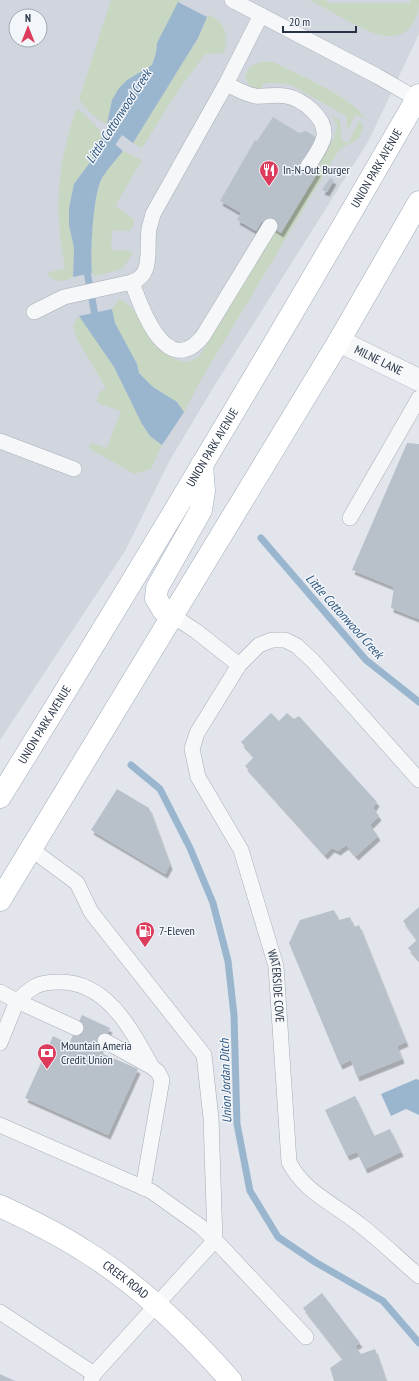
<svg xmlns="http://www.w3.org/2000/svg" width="419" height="1381" font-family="'PT Sans Narrow',sans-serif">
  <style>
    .built { fill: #d0d5de; fill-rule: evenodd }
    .green { fill: #c8d7c2 }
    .water { fill: #9ab6cf }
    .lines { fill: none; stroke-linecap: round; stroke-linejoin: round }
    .stream { stroke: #9ab6cf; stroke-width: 7 }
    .building { fill: #b8c0ca; filter: url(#shadow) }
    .lane-casing { stroke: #a6adb7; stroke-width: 16 }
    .street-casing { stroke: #a6adb7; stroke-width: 23 }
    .secondary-casing { stroke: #a6adb7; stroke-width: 23 }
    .primary-casing { stroke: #a0abb9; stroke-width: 23 }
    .lane { stroke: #f5f7f9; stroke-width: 15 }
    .street { stroke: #f5f7f9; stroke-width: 22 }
    .secondary { stroke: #fff; stroke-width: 22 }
    .primary { stroke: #fff; stroke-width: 22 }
    .labels { text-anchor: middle; stroke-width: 3; stroke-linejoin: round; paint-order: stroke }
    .street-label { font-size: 12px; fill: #283446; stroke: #f2f5f9 }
    .poi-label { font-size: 12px; fill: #283446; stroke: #f2f5f9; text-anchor: start }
    .water-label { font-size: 13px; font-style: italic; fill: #2d567e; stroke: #f2f5f9 }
  </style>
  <defs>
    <filter id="shadow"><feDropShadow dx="2.5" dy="4.5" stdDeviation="0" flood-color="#0004"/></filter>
  </defs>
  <rect width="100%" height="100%" fill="#e2e6ec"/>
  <path class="built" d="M0,0H419V34L369,140L213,388L170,460L125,551L0,740ZM16,16H40V40H16Z"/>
  <g class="green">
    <path d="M111,0H180L157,43L156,53L152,65L136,76L112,100L107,124C95,119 86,109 79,99Z"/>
    <path d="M310,0H326L329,3H410L411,0H419C419,23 406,41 380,35C361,30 329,10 310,0Z"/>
    <path d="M210,15C226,24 229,36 224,53L205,54L175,95L142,148L133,143L198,38L207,17Z"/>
    <path d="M262,62H274C298,75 350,96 364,117L355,115L348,131L346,116L293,86C283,82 273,82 262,84L263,89C240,89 240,66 262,62Z"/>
    <path d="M76,109L83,113L103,134L91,161L74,184L69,208V225L74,248L73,277C64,283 53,283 47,273L65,268C54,206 57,169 76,109Z"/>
    <path d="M332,116L340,120L342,142H349L359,121L363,124C361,146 349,140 339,150L202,378L184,412L177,402L153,387L139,373L137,364L115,323L112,309L119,299C136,305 141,326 150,340C154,345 160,349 164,352C176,361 187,367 200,355L314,167L334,138L337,126Z"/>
    <path d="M123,151L142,160L115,206L132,218L134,220L133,227L129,231L112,230L111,250L131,251L132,255L122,269L96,276L92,273C90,256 93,193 102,178C108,168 116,160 123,151Z"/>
    <path d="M79,316L93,334L114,367L142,424L150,436L162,445L151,469L134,474L90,449L89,445L91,443L107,448L121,411L100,404L97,401L99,393L106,388L77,339L73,325Z"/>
  </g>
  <g class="water">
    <path d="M178,2L207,17L198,38L133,143L107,124L112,100L119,88L127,80L152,65L156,53L157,43Z"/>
    <path d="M103,134L123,151C116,160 108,168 102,178C93,193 90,255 92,273L73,277L74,248L69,225V208L74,184L91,161Z"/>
    <path d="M112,309L115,323L137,364L139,373L153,387L177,402L184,412L162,445L150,436L142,424L114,367L79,316Z"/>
    <path d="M416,1079L419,1080V1115L406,1109L391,1116L381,1094Z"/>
  </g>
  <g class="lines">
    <g class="stream">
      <path d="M108,149L124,126"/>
      <path d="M86,266L96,321"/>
      <path d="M261,538L366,660L419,702"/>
      <path d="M131,765L160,789L190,848L213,903L228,961L234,1015L237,1124L250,1191L278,1237L315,1262L383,1301L419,1343"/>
    </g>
  </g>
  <g class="building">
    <path d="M273,117L299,133L306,131L317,138L304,163L318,172L281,233L262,221L256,231L237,220L241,213L220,201L255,140L257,141Z"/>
    <path d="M330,178L334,180L327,192L322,190Z"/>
    <path d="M407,443L419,444V619L391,608L394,587L352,570Z"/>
    <path d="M271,713L279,721L287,713L294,719L299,716L377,802L373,808L379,816L370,825L378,836L356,856L346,845L338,851L332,848L325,855L245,766L254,757L241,742Z"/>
    <path d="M117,789L149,808L170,865L165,874L91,830Z"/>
    <path d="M419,907V960L408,948L417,940L403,921Z"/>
    <path d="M334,910L339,920L350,917L354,927L359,925L406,1042L397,1046L402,1059L357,1077L351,1060L340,1065L289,943L300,920Z"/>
    <path d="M82,1015L110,1028L99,1052L138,1069L108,1135L25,1098L53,1036L69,1044Z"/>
    <path d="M355,1096L374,1136L390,1129L401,1152L365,1169L357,1152L347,1156L325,1110Z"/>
    <path d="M322,1293L360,1343L355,1346L361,1354L375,1349L386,1381H334L330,1368L343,1359L303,1308Z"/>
    <path d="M0,1374L15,1381H0Z"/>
  </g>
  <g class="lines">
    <defs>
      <g id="lane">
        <path d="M232,0L377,76L417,99"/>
        <path d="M226,84C235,88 245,94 255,96C265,97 276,94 286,96C302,99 326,117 324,136C322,147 314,157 308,166"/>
        <path d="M132,282C141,308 167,381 203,336L270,226"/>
        <path d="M34,312L64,297L132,282C154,275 146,248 149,229C150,224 152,219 153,214L226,84L261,15"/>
        <path d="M0,441L74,469"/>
        <path d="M350,518L419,398"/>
        <path d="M173,616L196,631L239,665"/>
        <path id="s1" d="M419,780L313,661L297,646L285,640H272L259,645L239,665L197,733L192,749L198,777L241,850L276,966L289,1162C304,1192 333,1203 359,1224C380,1240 399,1259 419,1276"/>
        <path d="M31,849L77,883L91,912L204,1055L211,1118L215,1240L306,1337"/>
        <path d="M0,992L17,1001L0,1043"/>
        <path d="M76,1028L17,1001C23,996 29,989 36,986C43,982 53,982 60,982C108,982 132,1031 152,1067"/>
        <path d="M105,1041L152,1067L158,1072L162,1080L143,1188"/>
        <path d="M0,1125L151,1191L200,1226L215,1240L94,1374"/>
        <path d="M0,1312L94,1374L91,1381"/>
      </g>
      <g id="street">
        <path id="s2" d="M339,341L419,380"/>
      </g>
      <g id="secondary">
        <path id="s3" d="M0,1206C28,1219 57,1233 83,1250C139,1284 188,1332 231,1381"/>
      </g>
      <g id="primary">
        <path d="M173,616L163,610L156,598L157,588L201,510L204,491L202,464"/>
        <path id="s4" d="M0,797C144,565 283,331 419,95"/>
        <path d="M0,900L339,341L419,202"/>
      </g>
    </defs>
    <use href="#lane" class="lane-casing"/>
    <use href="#street" class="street-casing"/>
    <use href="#secondary" class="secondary-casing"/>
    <use href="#primary" class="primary-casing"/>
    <use href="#lane" class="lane"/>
    <use href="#street" class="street"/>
    <use href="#secondary" class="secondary"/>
    <use href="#primary" class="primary"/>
  </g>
  <defs>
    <symbol id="restaurant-pin" viewBox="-11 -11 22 30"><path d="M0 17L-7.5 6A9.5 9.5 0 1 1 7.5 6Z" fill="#dc3b5c" stroke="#f2f5f9"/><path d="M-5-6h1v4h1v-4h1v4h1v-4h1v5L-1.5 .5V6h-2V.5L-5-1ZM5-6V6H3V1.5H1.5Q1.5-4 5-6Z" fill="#fff"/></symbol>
    <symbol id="fuel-pin" viewBox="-11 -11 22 30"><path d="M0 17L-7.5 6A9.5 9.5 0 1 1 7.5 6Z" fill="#dc3b5c" stroke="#f2f5f9"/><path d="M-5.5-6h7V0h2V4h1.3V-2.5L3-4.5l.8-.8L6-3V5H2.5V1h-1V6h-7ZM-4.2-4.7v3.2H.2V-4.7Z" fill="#fff"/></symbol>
    <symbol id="bank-pin" viewBox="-11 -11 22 30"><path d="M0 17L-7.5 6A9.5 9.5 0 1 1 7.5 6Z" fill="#dc3b5c" stroke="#f2f5f9"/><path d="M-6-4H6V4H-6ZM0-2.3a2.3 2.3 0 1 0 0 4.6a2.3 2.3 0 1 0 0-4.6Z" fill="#fff"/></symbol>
  </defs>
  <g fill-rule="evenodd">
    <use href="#restaurant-pin" x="258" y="159" width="22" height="30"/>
    <use href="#fuel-pin" x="134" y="920" width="22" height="30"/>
    <use href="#bank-pin" x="36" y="1042" width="22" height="30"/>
  </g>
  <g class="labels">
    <g class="street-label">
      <text dy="4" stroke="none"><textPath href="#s4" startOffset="733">UNION PARK AVENUE</textPath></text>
      <text dy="4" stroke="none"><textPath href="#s2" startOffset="44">MILNE LANE</textPath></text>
      <text dy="4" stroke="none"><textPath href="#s4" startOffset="409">UNION PARK AVENUE</textPath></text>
      <text dy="4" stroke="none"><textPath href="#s4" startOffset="85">UNION PARK AVENUE</textPath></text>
      <text dy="4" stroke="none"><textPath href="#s1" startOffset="601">WATERSIDE COVE</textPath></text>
      <text dy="4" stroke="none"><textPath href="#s3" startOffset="146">CREEK ROAD</textPath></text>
    </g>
    <g class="poi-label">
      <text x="283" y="174">In-N-Out Burger</text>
      <text x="159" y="935">7-Eleven</text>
      <text x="61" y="1050">Mountain Ameria<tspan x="61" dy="14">Credit Union</tspan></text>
    </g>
    <g class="water-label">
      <text transform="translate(118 116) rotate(-57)" y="5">Little Cottonwood Creek</text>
      <text transform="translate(345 616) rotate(48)" y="5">Little Cottonwood Creek</text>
      <text transform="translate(225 1081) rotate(-92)" y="5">Union Jordan Ditch</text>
    </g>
  </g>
  <g transform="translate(28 28)"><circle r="19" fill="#f2f5f9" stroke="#a1a8b1"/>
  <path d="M0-3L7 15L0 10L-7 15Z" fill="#dc3b5c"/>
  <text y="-6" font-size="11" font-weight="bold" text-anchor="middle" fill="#283446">N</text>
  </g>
  <path d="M283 26v6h73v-6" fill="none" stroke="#283446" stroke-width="2"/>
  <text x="289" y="26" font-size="12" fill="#283446" stroke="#f2f5f9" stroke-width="3" paint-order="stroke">20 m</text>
</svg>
